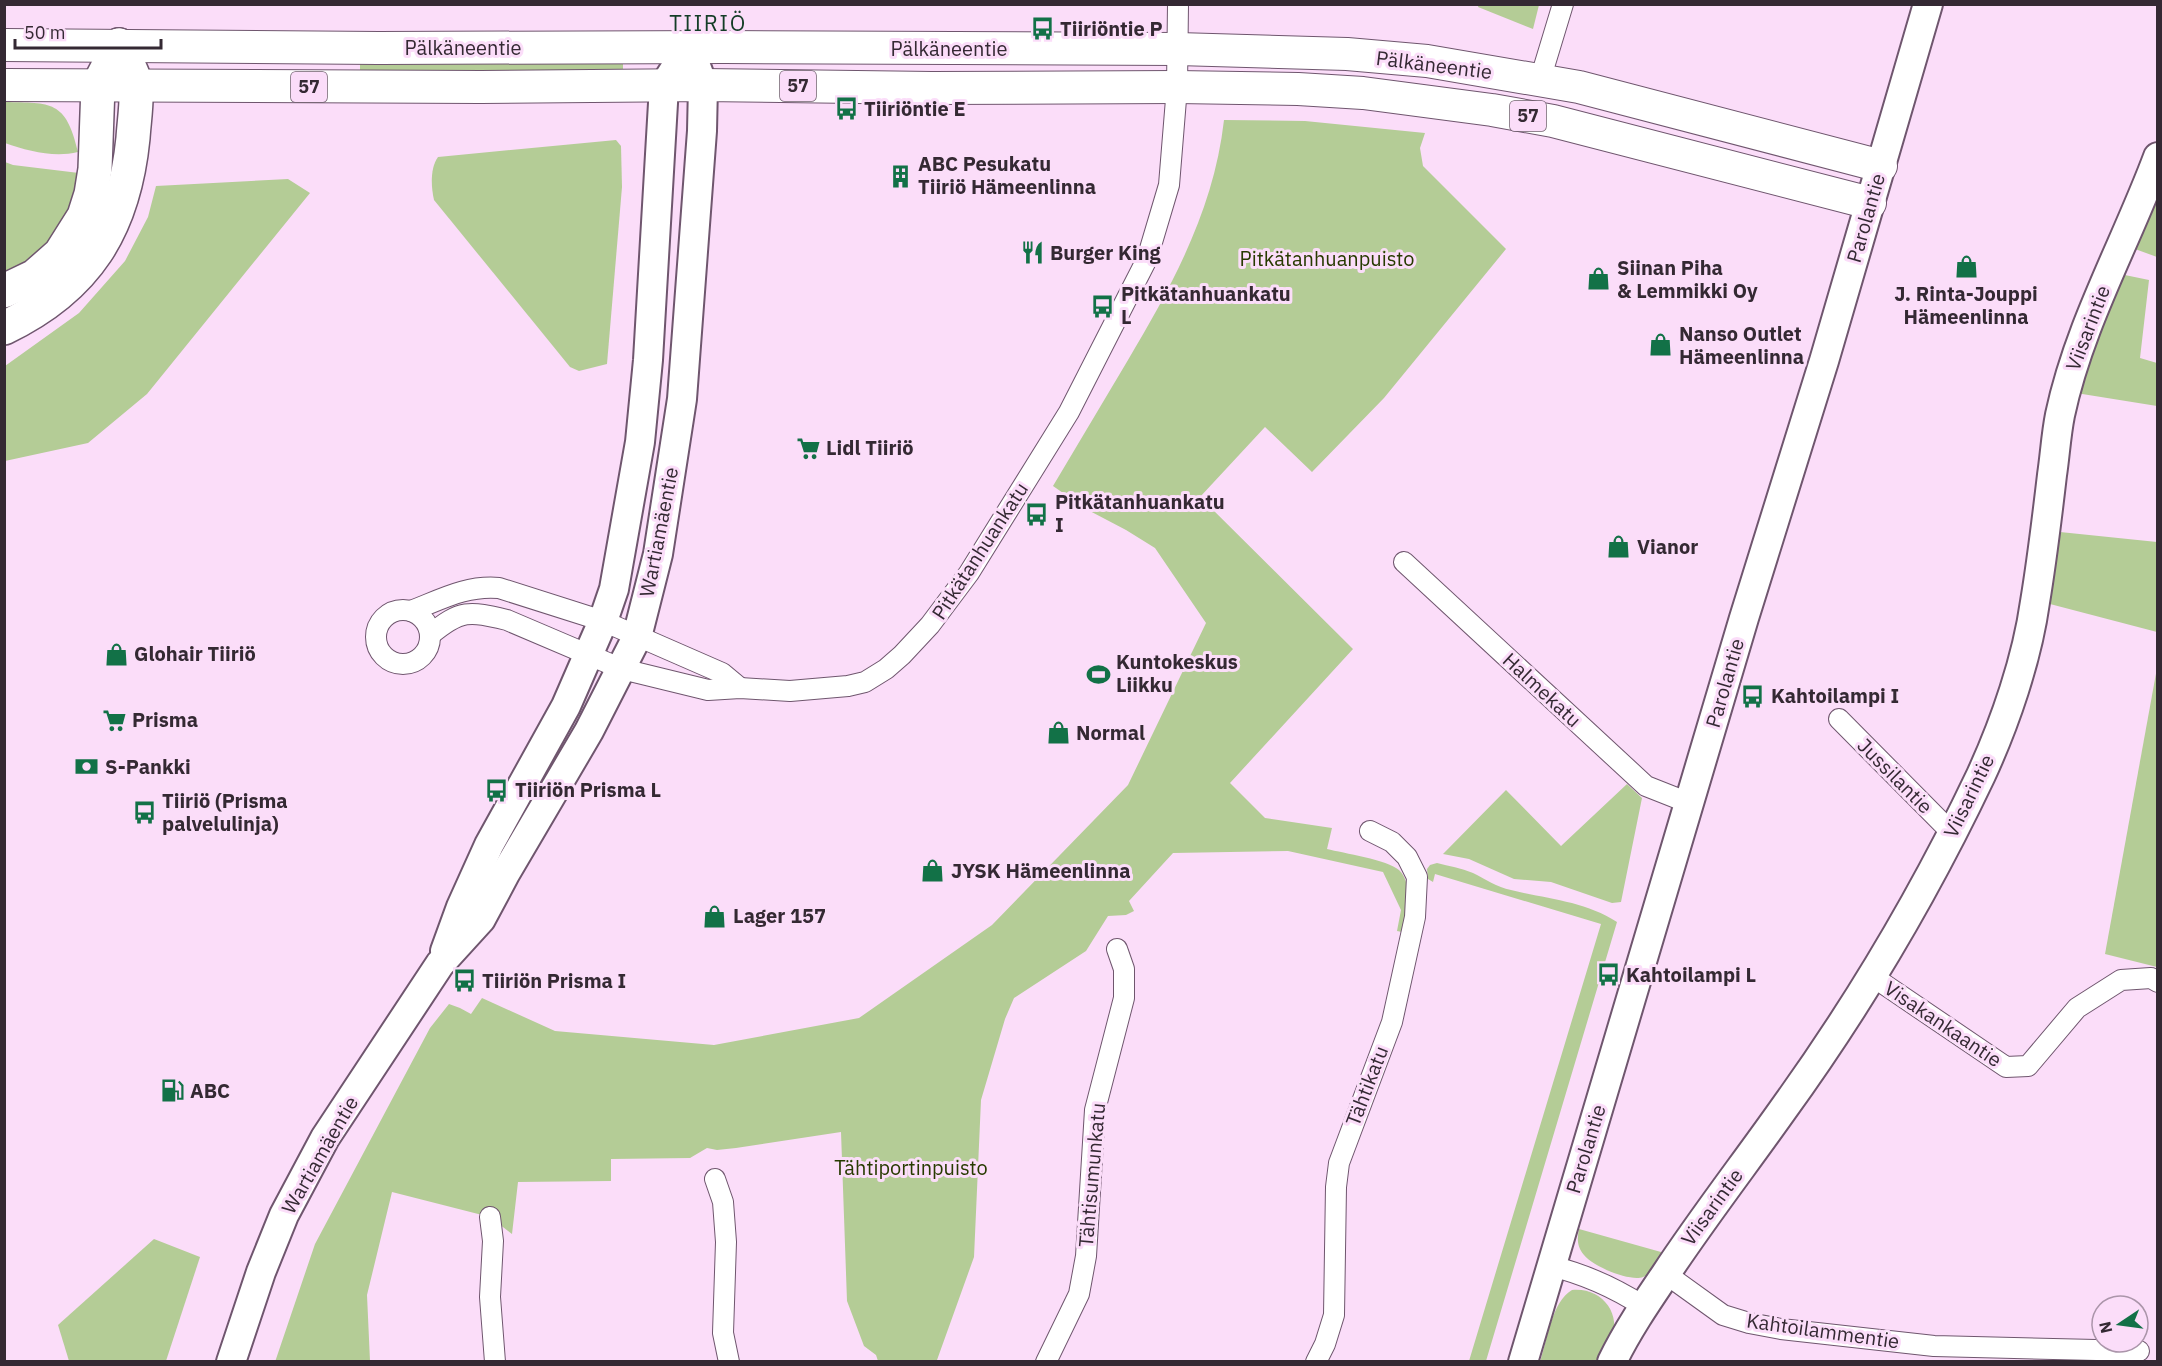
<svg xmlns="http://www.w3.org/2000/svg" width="2162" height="1366" font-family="'IBM Plex Sans',sans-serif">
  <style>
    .green { fill: #b4cc96 }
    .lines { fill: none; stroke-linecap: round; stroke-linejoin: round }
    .street-casing { stroke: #6f566e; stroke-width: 22 }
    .secondary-casing { stroke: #6f566e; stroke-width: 32 }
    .primary-casing { stroke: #6f566e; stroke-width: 34 }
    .highway-casing { stroke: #6f566e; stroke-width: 36 }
    .street { stroke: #fff; stroke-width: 20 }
    .secondary { stroke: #fff; stroke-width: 28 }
    .primary { stroke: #fff; stroke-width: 32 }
    .highway { stroke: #fff; stroke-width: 33 }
    .labels { text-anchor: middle; stroke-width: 6; stroke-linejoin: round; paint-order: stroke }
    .shield { fill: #fbddf9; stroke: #705f6e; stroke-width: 1.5 }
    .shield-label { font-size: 18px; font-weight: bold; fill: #342933 }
    .poi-label { font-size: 20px; font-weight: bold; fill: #342933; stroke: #fbddf9; text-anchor: start }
    .street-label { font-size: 20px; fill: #342933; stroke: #fbddf9 }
    .park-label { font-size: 20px; fill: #273a00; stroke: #fbddf9 }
    .quarter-label { font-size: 22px; letter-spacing: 1.5px; fill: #143d27; stroke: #fbddf9 }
  </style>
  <rect width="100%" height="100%" fill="#fbddf9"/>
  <g class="green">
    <path d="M1479,4H1539V5L1533,29L1478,7Z"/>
    <rect x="360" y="63" width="263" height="9"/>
    <path d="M5,102C51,103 66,100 78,152C54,158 28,151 5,143Z"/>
    <path d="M1224,120L1305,121L1425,133L1420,148L1423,166L1506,249L1384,398L1312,472L1265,427L1200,497L1353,649L1230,783L1265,818L1332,828L1327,849C1343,853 1388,860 1399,870C1414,884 1406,915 1402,932L1397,931L1401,910L1383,872L1288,851L1173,853L1129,901L1134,911L1126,915L1108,916L1086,951L1014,998L1005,1019L981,1100L974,1257L937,1360L878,1361L876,1355L864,1346L847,1301L841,1132L736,1148L717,1150L707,1148L690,1158L611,1159V1181L518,1182L512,1234L490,1217L392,1192L367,1295L370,1361L275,1362L315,1244L430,1028L449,1004L460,1008L471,1014L482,998L555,1031L714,1045L859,1018L992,925L1128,785L1206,623L1155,548L1126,530L1086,509L1053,486C1078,444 1103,402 1128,360C1173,284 1214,209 1224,120Z"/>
    <path d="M616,140L621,146L622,187L607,364L579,371L570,367L434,200C431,187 430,168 438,157Z"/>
    <path d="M5,162L13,165L79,173L73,209L47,248L5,277Z"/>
    <path d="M2157,173V257L2135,249Z"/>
    <path d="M288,179L310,193L147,394L88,443L5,461V366L79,313L125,261L148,217L156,186Z"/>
    <path d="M2120,274L2149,280L2140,358L2157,363V406L2076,393Z"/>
    <path d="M2060,532L2157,542V632L2050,604Z"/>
    <path d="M2157,668V967L2105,954Z"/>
    <path d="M1627,784L1642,798L1621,902L1612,903L1551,882L1514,879L1469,859L1443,854L1506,790L1561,846Z"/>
    <path d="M1437,863C1449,866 1461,868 1473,873C1485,879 1497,887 1511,890C1547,899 1585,901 1617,922L1486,1361H1469L1601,924L1435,874L1433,882L1428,879L1427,869L1430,865Z"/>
    <path d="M1579,1229L1661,1252L1664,1254C1658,1263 1654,1273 1643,1277C1630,1282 1592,1266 1584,1255C1577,1247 1577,1239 1579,1229Z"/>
    <path d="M154,1239L200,1257L166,1361H69L58,1325Z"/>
    <path d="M1572,1290C1601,1287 1623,1313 1611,1342C1608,1348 1602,1355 1598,1361L1540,1362C1547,1341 1552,1301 1572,1290Z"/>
  </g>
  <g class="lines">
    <defs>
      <g id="street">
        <path d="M1540,80L1563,4"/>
        <path d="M1404,562L1646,786L1689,803"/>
        <circle cx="403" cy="637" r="27"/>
        <path d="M411,611C440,600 466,585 499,588L603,621L722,673L740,688"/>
        <path d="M430,635C461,609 469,611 507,620L622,669L708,690L740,688L790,691L848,686L865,682L886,669L902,655L930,625L969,573L1069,412L1147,259L1169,185L1177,87L1178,4"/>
        <path d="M1839,719L1952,833"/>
        <path d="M1872,976L2006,1067L2028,1066L2077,1008L2121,980L2151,978L2158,982"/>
        <path d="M715,1179L723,1202L726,1242L723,1333L729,1362"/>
        <path d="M490,1217L493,1241L490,1297L495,1362"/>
        <path d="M1551,1266C1584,1274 1615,1288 1643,1306"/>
        <path d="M1666,1274L1723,1315L1749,1323L1781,1329L1934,1346L2139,1351"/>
        <path d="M1046,1362L1079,1294L1086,1256L1095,1110L1124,998V969L1117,949"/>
        <path d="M1316,1362L1325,1344L1334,1315L1336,1187L1339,1163L1392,1022L1415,917L1417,877L1407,857L1392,842L1370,831"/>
      </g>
      <g id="secondary">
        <path d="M445,951L461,907L489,845L566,706L603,621L614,589L640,442L648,360L664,86L676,67"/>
        <path d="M231,1362L261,1272L284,1215L325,1138L440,964L481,919L505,874L589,731L637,637L658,554L682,399L702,131L703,85L689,47"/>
        <path d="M1523,1362L1744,618L1824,361L1928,4"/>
        <path d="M1612,1362C1627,1331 1646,1303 1665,1275C1702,1219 1743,1166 1782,1111C1858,1006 1925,893 1981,775C2005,723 2027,659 2035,602C2042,560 2047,518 2052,475C2055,455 2056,435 2060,415C2079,325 2126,243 2158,157"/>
      </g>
      <g id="primary">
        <path d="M4,45L379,48L725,47L1178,49L1347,54L1427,61L1579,87L1881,166"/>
        <path d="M4,85L481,87L703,85L932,88L1177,87L1298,89L1363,93L1492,110L1553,121L1870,203"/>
      </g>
      <g id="highway">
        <path d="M4,291L35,276L60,254L84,216L91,194L95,169L98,86L119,45"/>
        <path d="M4,328C87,288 124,229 133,138C134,122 137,104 136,88C135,74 124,58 119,45"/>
      </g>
    </defs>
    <use href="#street" class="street-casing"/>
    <use href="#secondary" class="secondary-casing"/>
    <use href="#primary" class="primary-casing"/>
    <use href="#highway" class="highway-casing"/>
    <use href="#street" class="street"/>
    <use href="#secondary" class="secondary"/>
    <use href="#primary" class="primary"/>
    <use href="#highway" class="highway"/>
  </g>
  <defs>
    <symbol id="bus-bare" viewBox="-9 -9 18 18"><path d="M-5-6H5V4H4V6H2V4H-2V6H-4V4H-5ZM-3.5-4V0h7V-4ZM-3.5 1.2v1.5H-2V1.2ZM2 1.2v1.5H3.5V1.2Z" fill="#127147" stroke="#fbddf9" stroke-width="2.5" paint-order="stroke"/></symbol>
    <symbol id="building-bare" viewBox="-9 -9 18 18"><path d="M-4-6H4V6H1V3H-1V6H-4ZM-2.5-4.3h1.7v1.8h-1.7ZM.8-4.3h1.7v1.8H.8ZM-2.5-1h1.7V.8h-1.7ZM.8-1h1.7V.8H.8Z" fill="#127147" stroke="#fbddf9" stroke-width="2.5" paint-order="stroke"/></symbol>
    <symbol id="restaurant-bare" viewBox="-9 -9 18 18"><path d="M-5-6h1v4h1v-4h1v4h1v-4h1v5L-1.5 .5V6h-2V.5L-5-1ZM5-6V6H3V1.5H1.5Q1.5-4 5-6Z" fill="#127147" stroke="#fbddf9" stroke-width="2.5" paint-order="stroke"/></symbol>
    <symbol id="shop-bare" viewBox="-9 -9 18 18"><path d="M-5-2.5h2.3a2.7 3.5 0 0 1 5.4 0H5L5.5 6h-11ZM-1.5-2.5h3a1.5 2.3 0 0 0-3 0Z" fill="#127147" stroke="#fbddf9" stroke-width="2.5" paint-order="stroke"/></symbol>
    <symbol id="supermarket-bare" viewBox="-9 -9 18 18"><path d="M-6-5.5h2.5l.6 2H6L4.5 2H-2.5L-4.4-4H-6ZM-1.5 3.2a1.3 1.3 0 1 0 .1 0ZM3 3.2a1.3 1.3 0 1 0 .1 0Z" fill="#127147" stroke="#fbddf9" stroke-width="2.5" paint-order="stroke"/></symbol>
    <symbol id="stadium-bare" viewBox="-9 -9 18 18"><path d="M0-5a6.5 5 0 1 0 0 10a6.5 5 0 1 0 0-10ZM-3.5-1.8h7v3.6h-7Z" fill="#127147" stroke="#fbddf9" stroke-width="2.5" paint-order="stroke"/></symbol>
    <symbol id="bank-bare" viewBox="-9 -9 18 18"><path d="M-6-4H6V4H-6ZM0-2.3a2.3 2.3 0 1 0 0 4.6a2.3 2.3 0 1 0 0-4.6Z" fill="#127147" stroke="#fbddf9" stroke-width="2.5" paint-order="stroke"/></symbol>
    <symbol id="fuel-bare" viewBox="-9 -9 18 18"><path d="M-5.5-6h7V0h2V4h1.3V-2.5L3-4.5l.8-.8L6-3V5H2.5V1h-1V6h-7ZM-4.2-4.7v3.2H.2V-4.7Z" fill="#127147" stroke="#fbddf9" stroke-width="2.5" paint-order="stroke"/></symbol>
  </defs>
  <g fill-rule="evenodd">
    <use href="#bus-bare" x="1026" y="12" width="33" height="33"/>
    <use href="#bus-bare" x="830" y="92" width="33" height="33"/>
    <use href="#building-bare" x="884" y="160" width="33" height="33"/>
    <use href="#restaurant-bare" x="1016" y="236" width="33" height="33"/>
    <use href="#shop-bare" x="1950" y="250" width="33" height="33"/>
    <use href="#shop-bare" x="1582" y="262" width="33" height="33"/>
    <use href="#bus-bare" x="1086" y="290" width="33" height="33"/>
    <use href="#shop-bare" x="1644" y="328" width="33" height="33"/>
    <use href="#supermarket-bare" x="792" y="432" width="33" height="33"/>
    <use href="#bus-bare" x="1020" y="498" width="33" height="33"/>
    <use href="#shop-bare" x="1602" y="530" width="33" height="33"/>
    <use href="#shop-bare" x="100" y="638" width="33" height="33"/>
    <use href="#stadium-bare" x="1082" y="658" width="33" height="33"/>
    <use href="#bus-bare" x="1736" y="680" width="33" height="33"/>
    <use href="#supermarket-bare" x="98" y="704" width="33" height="33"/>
    <use href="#shop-bare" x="1042" y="716" width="33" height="33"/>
    <use href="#bank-bare" x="70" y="750" width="33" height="33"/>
    <use href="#bus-bare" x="480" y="774" width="33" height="33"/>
    <use href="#bus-bare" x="128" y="796" width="33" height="33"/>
    <use href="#shop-bare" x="916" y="854" width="33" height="33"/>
    <use href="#shop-bare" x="698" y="900" width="33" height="33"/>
    <use href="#bus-bare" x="1592" y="958" width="33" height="33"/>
    <use href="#bus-bare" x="448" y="964" width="33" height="33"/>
    <use href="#fuel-bare" x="156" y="1074" width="33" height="33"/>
  </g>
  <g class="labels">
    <g class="shield">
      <rect x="780" y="71" width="36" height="30" rx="4.5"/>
      <rect x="291" y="72" width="36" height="30" rx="4.5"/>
      <rect x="1510" y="101" width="36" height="30" rx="4.5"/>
    </g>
    <g class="shield-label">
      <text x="798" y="92">57</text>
      <text x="309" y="93">57</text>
      <text x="1528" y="122">57</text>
    </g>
    <g class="poi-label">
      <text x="1060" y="36">Tiiriöntie P</text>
      <text x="864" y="116">Tiiriöntie E</text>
      <text x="918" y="171">ABC Pesukatu<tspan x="918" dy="23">Tiiriö Hämeenlinna</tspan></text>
      <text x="1050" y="260">Burger King</text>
      <text x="1617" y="275">Siinan Piha<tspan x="1617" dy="23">&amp; Lemmikki Oy</tspan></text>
      <text x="1121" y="301">Pitkätanhuankatu<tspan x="1121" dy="23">L</tspan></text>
      <text x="1966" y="301" text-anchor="middle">J. Rinta-Jouppi<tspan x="1966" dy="23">Hämeenlinna</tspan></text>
      <text x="1679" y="341">Nanso Outlet<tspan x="1679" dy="23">Hämeenlinna</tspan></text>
      <text x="826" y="455">Lidl Tiiriö</text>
      <text x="1055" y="509">Pitkätanhuankatu<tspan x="1055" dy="23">I</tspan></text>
      <text x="1637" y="554">Vianor</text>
      <text x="134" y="661">Glohair Tiiriö</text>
      <text x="1116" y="669">Kuntokeskus<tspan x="1116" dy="23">Liikku</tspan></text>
      <text x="1771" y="703">Kahtoilampi I</text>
      <text x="132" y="727">Prisma</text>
      <text x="1076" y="740">Normal</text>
      <text x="105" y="774">S-Pankki</text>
      <text x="515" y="797">Tiiriön Prisma L</text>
      <text x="162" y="808">Tiiriö (Prisma<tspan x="162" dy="23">palvelulinja)</tspan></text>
      <text x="951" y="878">JYSK Hämeenlinna</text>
      <text x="733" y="923">Lager 157</text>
      <text x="1626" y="982">Kahtoilampi L</text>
      <text x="482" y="988">Tiiriön Prisma I</text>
      <text x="190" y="1098">ABC</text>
    </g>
    <g class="street-label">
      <text x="463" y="55">Pälkäneentie</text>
      <text x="949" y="56">Pälkäneentie</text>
      <text transform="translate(1434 65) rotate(7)" y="7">Pälkäneentie</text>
      <text transform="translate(1866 218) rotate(-74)" y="7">Parolantie</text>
      <text transform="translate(2088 328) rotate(-69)" y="7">Viisarintie</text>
      <text transform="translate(659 532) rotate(-79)" y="7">Wartiamäentie</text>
      <text transform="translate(980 551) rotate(-57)" y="7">Pitkätanhuankatu</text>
      <text transform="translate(1725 683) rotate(-74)" y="7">Parolantie</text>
      <text transform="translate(1542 690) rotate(43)" y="7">Halmekatu</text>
      <text transform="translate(1895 776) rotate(45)" y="7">Jussilantie</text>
      <text transform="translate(1969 796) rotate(-64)" y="7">Viisarintie</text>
      <text transform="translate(1943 1024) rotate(34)" y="7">Visakankaantie</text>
      <text transform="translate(1367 1086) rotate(-69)" y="7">Tähtikatu</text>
      <text transform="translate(1586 1149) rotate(-73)" y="7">Parolantie</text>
      <text transform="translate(320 1155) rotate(-60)" y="7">Wartiamäentie</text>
      <text transform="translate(1092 1175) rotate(-85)" y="7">Tähtisumunkatu</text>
      <text transform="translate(1712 1207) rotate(-54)" y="7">Viisarintie</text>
      <text transform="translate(1823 1331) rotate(8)" y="7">Kahtoilammentie</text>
    </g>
    <g class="park-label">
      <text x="1327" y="266">Pitkätanhuanpuisto</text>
      <text x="911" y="1175">Tähtiportinpuisto</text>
    </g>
    <g class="quarter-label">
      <text x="708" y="31">TIIRIÖ</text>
    </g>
  </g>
  <rect width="2162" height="1366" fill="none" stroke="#342933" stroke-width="12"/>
  <g transform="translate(2120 1324) rotate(257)"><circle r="28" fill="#fbddf9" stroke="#ab95aa" stroke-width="1.5"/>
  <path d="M0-4.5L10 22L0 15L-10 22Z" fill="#127147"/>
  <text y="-9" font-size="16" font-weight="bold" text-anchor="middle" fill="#342933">N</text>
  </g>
  <path d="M15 39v9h146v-9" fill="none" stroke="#342933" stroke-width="3"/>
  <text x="24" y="39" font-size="18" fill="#342933" stroke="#fbddf9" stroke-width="4.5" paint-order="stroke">50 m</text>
</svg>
